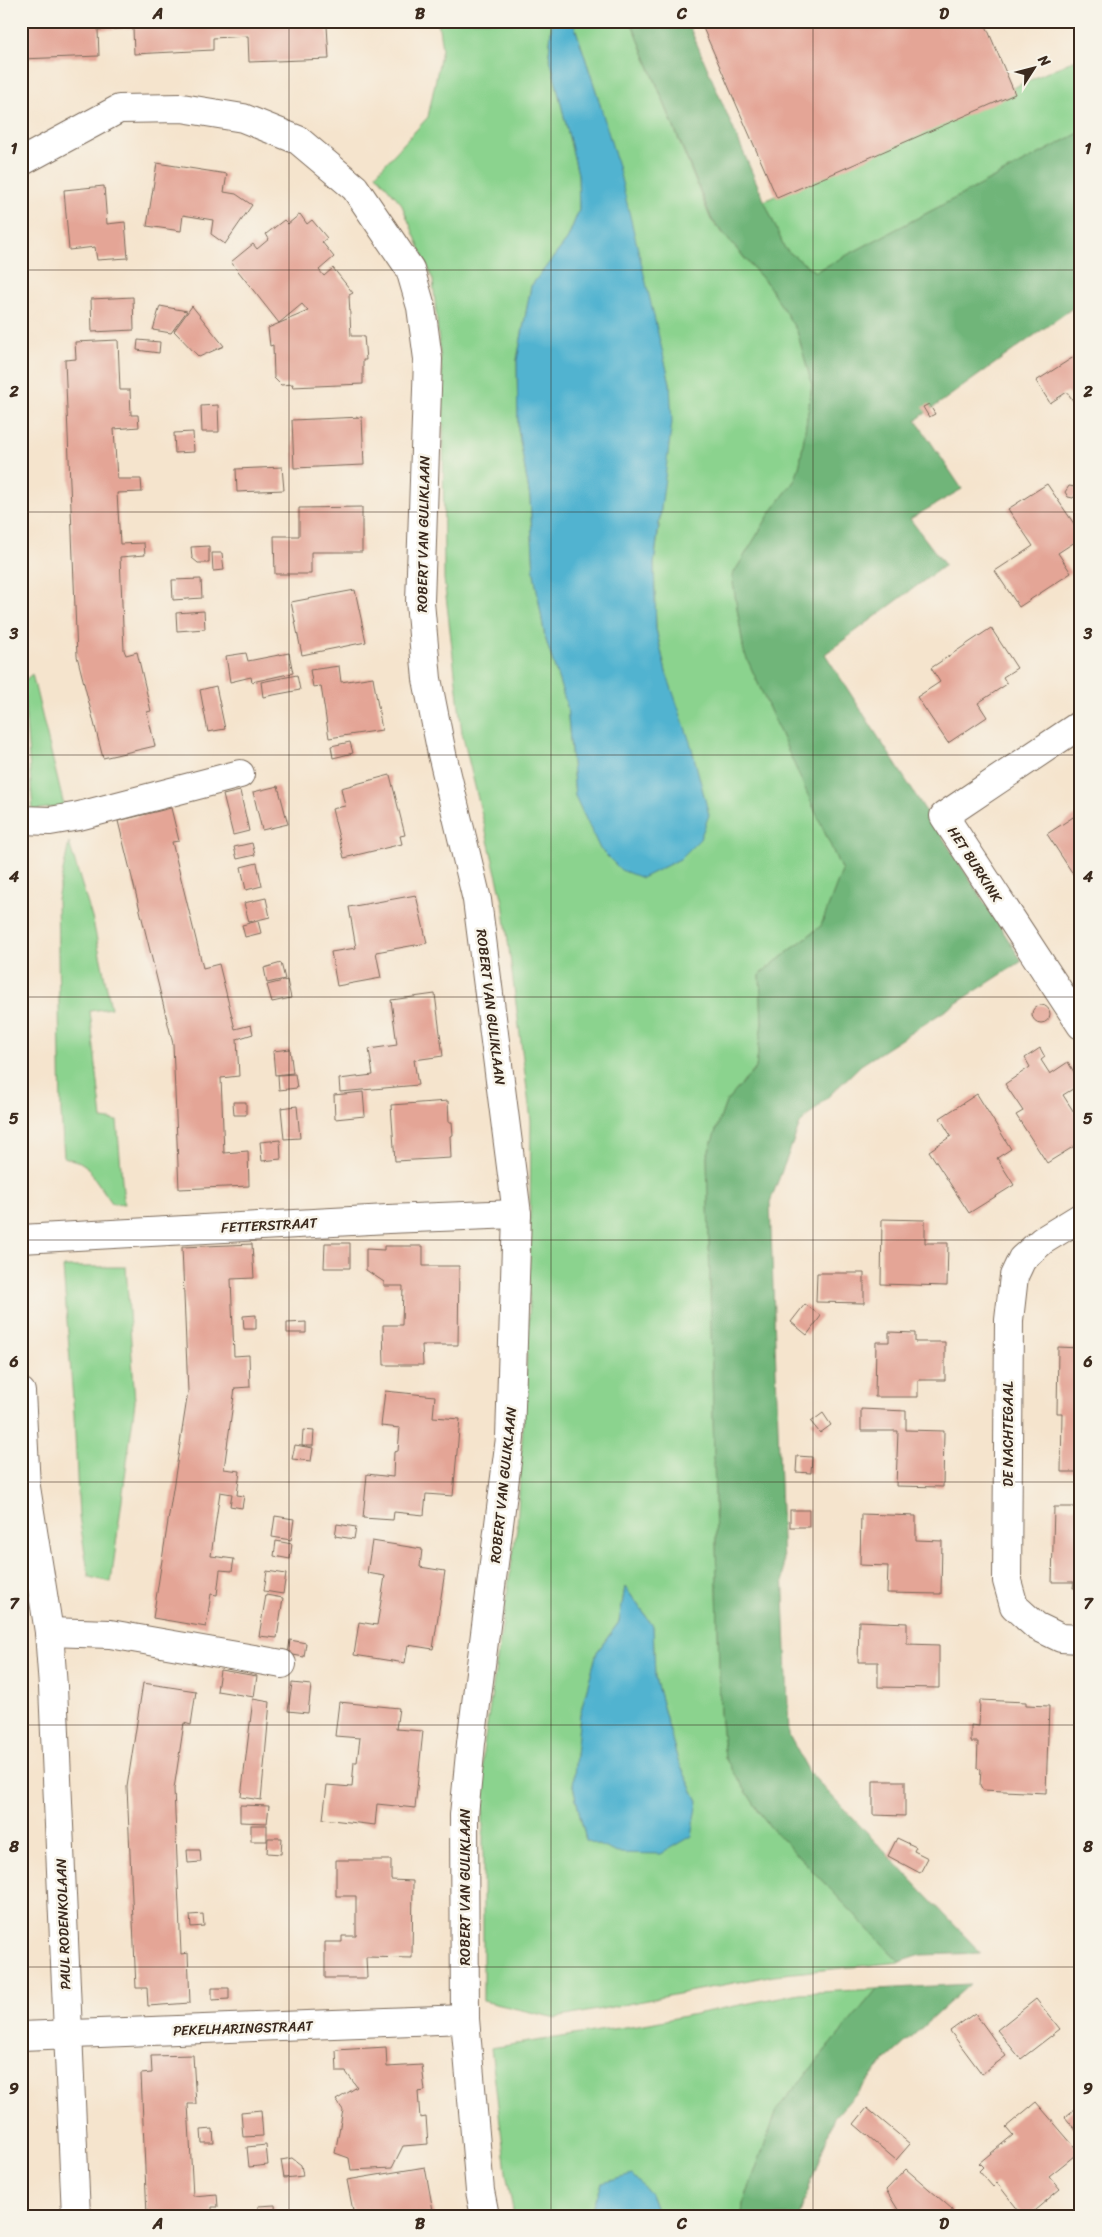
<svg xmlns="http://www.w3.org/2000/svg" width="1102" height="2237" font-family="Sriracha,sans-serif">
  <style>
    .green { fill: #8bd38e; stroke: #637e56; fill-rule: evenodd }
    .forest { fill: #70b579; stroke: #56704c }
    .water { fill: #51b3d0; stroke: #466e77 }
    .building { fill: #e4a596 }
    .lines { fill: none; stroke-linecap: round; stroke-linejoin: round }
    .minor-casing { stroke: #7c6b5b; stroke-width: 30 }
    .minor { stroke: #fff; stroke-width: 28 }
    .grid { fill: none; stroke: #3b2a1e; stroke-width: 1; stroke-opacity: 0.55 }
    .labels { text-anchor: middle; stroke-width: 5; stroke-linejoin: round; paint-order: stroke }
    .street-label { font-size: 14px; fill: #3b2a1e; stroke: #f7f3e8 }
    .neatline { fill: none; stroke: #3b2a1e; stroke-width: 2 }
    .grid-label { font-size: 16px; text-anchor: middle; font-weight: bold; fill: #3b2a1e }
  </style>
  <rect width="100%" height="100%" fill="#f7f3e8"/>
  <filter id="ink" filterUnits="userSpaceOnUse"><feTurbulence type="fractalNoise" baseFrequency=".02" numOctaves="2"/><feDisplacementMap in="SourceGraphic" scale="10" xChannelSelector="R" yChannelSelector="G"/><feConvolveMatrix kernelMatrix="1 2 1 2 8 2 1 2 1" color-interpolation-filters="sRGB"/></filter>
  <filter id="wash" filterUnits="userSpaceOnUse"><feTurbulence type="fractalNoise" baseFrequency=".0096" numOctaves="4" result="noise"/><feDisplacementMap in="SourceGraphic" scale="20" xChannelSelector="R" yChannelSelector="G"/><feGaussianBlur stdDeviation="1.12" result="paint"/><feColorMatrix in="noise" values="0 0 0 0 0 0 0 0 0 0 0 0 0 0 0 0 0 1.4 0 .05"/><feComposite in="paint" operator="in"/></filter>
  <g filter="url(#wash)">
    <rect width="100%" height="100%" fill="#f5e4cd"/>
    <g class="green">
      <path d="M438,21H552L549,54L578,174L579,210L567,240L531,286L517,360L518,429L530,498L534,573L545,637L567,706L575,796L666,672L656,629L654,564L660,519L670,383L597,94L573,21H631L711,220L769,286L797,331L812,385L800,464L795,480L771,512L732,576L744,652L842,871L821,926L760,974L762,1023L756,1068L726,1102L707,1156L720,1713L725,1758L765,1821L900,1962L774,1975L556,2018L483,2001V1751L517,1528L529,1317L531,1121L503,902L462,733L444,579L443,386L433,280L401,203L376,174L428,117L442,49ZM625,1587L653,1626L655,1678L678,1761L698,1801L586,1840L573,1786L580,1714L597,1652L619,1622Z"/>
      <path d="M1081,57V132L815,272L785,249L764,201Z"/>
      <path d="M32,674L64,806L33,810L23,682Z"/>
      <path d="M69,843L93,921L111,1008L90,1011L102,1119L117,1121L124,1204L112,1203L86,1166L80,1162L64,1157L61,1113L57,899Z"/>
      <path d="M63,1267H126L135,1402L111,1582L89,1577L79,1517L74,1414Z"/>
      <path d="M877,1989L778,2108L743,2204L742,2216H658L650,2194L602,2183L590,2216H514L506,2172L491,2048L650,2023L800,1993Z"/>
    </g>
    <g class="forest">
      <path d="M631,21H687L785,249L815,272L1081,132V302L916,420L962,489L910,519L945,565L825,654L1022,961L861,1065L800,1124L770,1202L789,1735L809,1772L981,1953L921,1955L900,1962L765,1821L725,1758L720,1713L707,1156L726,1102L756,1068L762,1023L760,974L821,926L842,871L744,652L732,576L771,512L795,480L800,464L812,385L797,331L769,286L712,220Z"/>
      <path d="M970,1984L886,2060L834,2118L799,2216H742L743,2204L778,2108L877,1989Z"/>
    </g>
    <g class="water">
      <path d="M552,21H573L597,94L618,166L670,383L672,422L654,564L656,629L666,672L691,745L709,815L700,839L680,859L642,878L621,870L600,849L575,796L567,706L545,637L534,573L530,498L518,429L517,360L531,286L567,240L579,210L578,174L549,54Z"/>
      <path d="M625,1587L653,1626L655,1678L678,1761L698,1801L692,1836L661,1854L617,1853L586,1840L573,1786L580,1714L597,1652L619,1622Z"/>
      <path d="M632,2175L650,2194L658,2216H590L602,2183Z"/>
    </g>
    <g id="blocks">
      <g class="building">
        <path d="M21,21H345V25L327,26L329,59L249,62L248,36L213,38V50L134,54L133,28L98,30L99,56L21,59Z"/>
        <path d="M700,21H984L1015,94L777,198Z"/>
        <path d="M157,163L227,174L224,192L236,194L252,205L225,244L211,234L213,220L183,215L181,231L147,226Z"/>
        <path d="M104,186L107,224L125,222L128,258L97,260L95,247L69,250L64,190Z"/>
        <path d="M300,214L307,224L312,220L327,238L322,242L334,257L319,270L324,276L333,268L353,293L349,295L351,336H364L366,360H363V384L292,387L293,384L281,385L274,378L273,345L270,346L268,328L308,311L302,304L279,323L231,262L253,244L257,249L269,239L266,234L284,220L288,224Z"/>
        <path d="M133,297L134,330L92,332L91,299Z"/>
        <path d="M160,306L187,311L171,333L153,330Z"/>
        <path d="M192,306L224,346L199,357L174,331Z"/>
        <path d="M118,340L120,390H130L131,415H138L139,427L114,429L117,479H141L142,492L117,493L120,544L144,543L145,555L120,557L124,650L126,655L137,652L151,711L147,712L155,746L103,758L77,656L65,360L76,359L75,342Z"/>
        <path d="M138,340L160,342L159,353L137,350Z"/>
        <path d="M1080,353L1081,355V412L1067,392L1050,403L1036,381Z"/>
        <path d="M929,404L935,414L929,417L923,407Z"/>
        <path d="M218,405L219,432H202L201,406Z"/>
        <path d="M362,417L364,465L294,468L292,420Z"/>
        <path d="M193,432L194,452L175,453L174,433Z"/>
        <path d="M282,467L284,490L237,492L236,469Z"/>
        <path d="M1047,484L1081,534V538L1058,553L1071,573L1019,607L995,571L1033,546L1008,509Z"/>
        <path d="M1069,486L1075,487L1078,493L1073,498L1068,497L1065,492Z"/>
        <path d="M362,507V552H311V574H275L274,536H299V508Z"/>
        <path d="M209,546V563H198L192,558L191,547Z"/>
        <path d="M212,553H222L224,570L213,571Z"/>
        <path d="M201,579L202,598L173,600L172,580Z"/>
        <path d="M355,590L366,642L302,655L291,602Z"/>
        <path d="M204,611L205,629L177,631L176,613Z"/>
        <path d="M991,628L1017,668L1003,677L1007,684L978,703L987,717L948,743L917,697L940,682L931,668Z"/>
        <path d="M246,653L248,661L289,653L293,673L252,682L251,677L230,682L226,656Z"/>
        <path d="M339,666L341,682L373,677L382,730L329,738L321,686L313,687L310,670Z"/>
        <path d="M297,675L300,690L263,697L261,682Z"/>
        <path d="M216,686L225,729L208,732L200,690Z"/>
        <path d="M350,742L353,753L333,758L331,746Z"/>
        <path d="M390,775L405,835L400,836L402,844L344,858L332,809L345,806L341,788Z"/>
        <path d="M278,786L288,824L262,830L253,792Z"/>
        <path d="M240,791L249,831L233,835L223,795Z"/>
        <path d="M171,808L179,841L172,842L203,968L219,964L235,1029L251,1025L253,1034L237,1039L239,1076L221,1078L224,1153L248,1151L249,1186L179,1189L173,1044L118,821Z"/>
        <path d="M1081,812V878L1077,880L1047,834Z"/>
        <path d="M252,843L255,855L237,859L234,847Z"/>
        <path d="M257,863L262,886L246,890L241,867Z"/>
        <path d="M416,895L427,943L376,952L381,978L337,986L331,952L356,948L349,907Z"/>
        <path d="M266,898L270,917L249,922L244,903Z"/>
        <path d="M258,921L261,933L245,937L242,925Z"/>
        <path d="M281,963L285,979L267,983L264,968Z"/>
        <path d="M287,980L291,998L272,1002L267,985Z"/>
        <path d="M435,994L443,1056L414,1060L418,1085L340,1092L339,1079L373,1075L369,1049L397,1045L391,1000Z"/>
        <circle cx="1041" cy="1014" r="9"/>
        <path d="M1040,1048L1045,1057L1041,1060L1050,1074L1068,1062L1081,1084L1063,1095L1081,1123V1142L1047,1163L1016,1115L1023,1111L1005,1084L1030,1067L1025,1058Z"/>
        <path d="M290,1049L293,1073L275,1075L273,1051Z"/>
        <path d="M295,1074L297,1088L279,1090L278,1075Z"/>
        <path d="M363,1092L365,1116L335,1119L334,1095Z"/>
        <path d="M977,1094L1011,1149L997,1158L1014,1185L969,1213L929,1151L951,1136L940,1118Z"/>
        <path d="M448,1101L449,1122H452L453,1135L450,1136L451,1158L395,1161L391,1105Z"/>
        <path d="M233,1102H246V1115H234Z"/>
        <path d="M297,1106L300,1138L284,1139L281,1108Z"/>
        <path d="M280,1140L281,1159L262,1161L260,1142Z"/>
        <path d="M882,1219L925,1220V1243H948L947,1286L881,1284Z"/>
        <path d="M325,1243H350V1268H324Z"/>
        <path d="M252,1244L254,1278L231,1279L234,1356L249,1355L250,1387L235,1388L224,1469L240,1471L237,1495L244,1496L242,1508L230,1506L232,1494L220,1492L211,1556L234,1559L232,1571L220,1570L217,1595L211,1594L206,1627L153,1618L188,1392L182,1247Z"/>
        <path d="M384,1246H423V1266H459L458,1345H422L423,1365H384L383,1325H402L403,1286H384V1282L366,1270V1249L384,1250Z"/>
        <path d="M817,1273H864V1303L816,1302Z"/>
        <path d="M805,1304L821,1316L807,1335L791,1322Z"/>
        <path d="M256,1315V1329H244L243,1316Z"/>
        <path d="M306,1322V1333H287V1323Z"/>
        <path d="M889,1332L915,1333V1342H945V1380H918V1397H875L876,1342H889Z"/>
        <path d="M1058,1347L1081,1348V1472H1061L1062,1413H1057Z"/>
        <path d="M385,1391L435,1396L433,1417L460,1419L453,1496L426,1494L424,1515L394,1512L393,1520L363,1518L367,1474L393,1477L394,1452L398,1451L400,1428L381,1426Z"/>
        <path d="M861,1409L906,1411V1430L944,1431L943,1487L896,1486L898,1431H861Z"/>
        <path d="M823,1413L831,1425L820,1433L811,1422Z"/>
        <path d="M303,1430L314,1431L313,1446H302Z"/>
        <path d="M295,1445L313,1448L311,1461L292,1459Z"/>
        <path d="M797,1456L812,1457L811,1473L796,1472Z"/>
        <path d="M1054,1507H1080L1081,1588H1073L1074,1582H1052Z"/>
        <rect x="790" y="1510" width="19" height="17"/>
        <path d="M861,1514L916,1516V1540L942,1541L941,1594L887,1593L888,1566L860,1565Z"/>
        <path d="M275,1516L294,1519L291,1540L272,1537Z"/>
        <path d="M337,1524L356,1527L354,1539L335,1536Z"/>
        <path d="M276,1541L292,1544L290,1559L274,1556Z"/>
        <path d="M372,1541L422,1549L420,1567L445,1571L433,1649L408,1645L405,1663L354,1655L359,1622L377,1625L381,1601L385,1576L367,1573Z"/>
        <path d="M267,1571L286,1574L283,1594L264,1591Z"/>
        <path d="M266,1595L283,1598L277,1638L259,1636Z"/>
        <path d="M859,1621L907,1623V1644L939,1645V1688L878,1687V1662H858Z"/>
        <path d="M290,1640L306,1643L304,1657L288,1654Z"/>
        <path d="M220,1670L257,1676L254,1697L217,1691Z"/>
        <path d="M143,1683L196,1691L191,1725L184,1723L174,1789L181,1954L188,1953L190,2003L148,2006L147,1988H136L127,1787Z"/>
        <path d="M292,1683L311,1685L308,1713L288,1711Z"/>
        <path d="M253,1699L270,1702L261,1800L241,1797Z"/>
        <path d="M980,1700L1026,1702V1705L1049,1706L1046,1793L983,1790L980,1785L981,1769L977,1768L978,1742H971V1725L979,1726Z"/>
        <path d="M1079,1701H1081V1761H1077Z"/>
        <path d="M339,1702L399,1708L396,1729L423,1731L415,1808L377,1804L375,1825L323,1819L327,1785L352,1787L354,1762H357L360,1738L335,1736Z"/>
        <path d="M873,1781H905V1816L873,1815Z"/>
        <path d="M240,1805L269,1806L267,1823L240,1822Z"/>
        <rect x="251" y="1825" width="16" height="16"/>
        <path d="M268,1838H282L281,1854L267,1853Z"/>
        <path d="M897,1838L916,1847L914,1851L928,1858L920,1873L888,1856Z"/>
        <path d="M187,1850H200L201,1862L188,1863Z"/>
        <path d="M336,1860H391V1880L413,1881L412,1958L366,1957L367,1978H325V1942H342V1936H356V1896H336Z"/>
        <path d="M203,1914L204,1926L191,1927L190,1915Z"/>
        <path d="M212,1988H229V1999L212,2000Z"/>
        <path d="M1036,1999L1060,2029L1021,2059L997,2030Z"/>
        <path d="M975,2013L1006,2056L982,2074L950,2031Z"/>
        <path d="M386,2047L387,2067L422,2065L425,2091L418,2092L420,2118L426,2117L428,2144L403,2146L392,2168L351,2170L349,2158L335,2153L343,2110L336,2100L357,2087L346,2072H337L336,2050Z"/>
        <path d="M193,2055L196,2104H188L193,2196L217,2194L218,2207H212V2216H147L141,2074L152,2073L151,2056Z"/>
        <path d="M1036,2102L1079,2152L1049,2176L1060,2189L1028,2216H1023L997,2183L993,2187L979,2171L983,2167L979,2163L1013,2135L1006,2127Z"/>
        <path d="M1081,2104V2137L1065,2117Z"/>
        <path d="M867,2108L910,2144L896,2160L854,2124Z"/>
        <path d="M261,2110L263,2136L243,2137L241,2112Z"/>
        <path d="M213,2129L214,2143H202L201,2130Z"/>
        <path d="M266,2145L268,2165L249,2167L247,2147Z"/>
        <path d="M292,2158L301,2165L303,2176L284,2178L281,2160Z"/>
        <path d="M425,2167L434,2216H354L347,2180Z"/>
        <path d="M906,2169L952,2209V2216H895L900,2213L886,2190Z"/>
        <path d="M275,2205L276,2216H258V2206Z"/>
      </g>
    </g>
  </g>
  <g filter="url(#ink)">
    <use href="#blocks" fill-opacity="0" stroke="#7c6b5b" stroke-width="1"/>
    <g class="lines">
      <defs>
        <g id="minor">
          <path d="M21,162L119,109L182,108L243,118L298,140L355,188L410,269L421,307L428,359L420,602L427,679L442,754L477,900L517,1214L510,1438L471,1743L464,1815L465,2019L480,2191L485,2216"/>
          <path d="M1081,724L944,816L1081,1025"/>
          <path d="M21,820L50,821L79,816L240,774"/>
          <path d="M1081,1217L1042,1241L1022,1259L1014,1276L1009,1320L1007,1581L1014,1606L1036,1626L1061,1638L1081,1639"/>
          <path d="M21,1239L388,1219L517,1214"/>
          <path d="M21,1392L26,1487L49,1632L53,1687L76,2216"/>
          <path d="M49,1632L110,1634L282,1664"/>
          <path d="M21,2036L465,2019"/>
        </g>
      </defs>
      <use href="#minor" class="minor-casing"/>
      <use href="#minor" class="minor"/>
    </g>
  </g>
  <path class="grid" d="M289,21V2216M551,21V2216M813,21V2216M21,270H1081M21,512H1081M21,755H1081M21,997H1081M21,1240H1081M21,1482H1081M21,1725H1081M21,1967H1081"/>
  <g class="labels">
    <g class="street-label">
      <text transform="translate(423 534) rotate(-89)" y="5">ROBERT VAN GULIKLAAN</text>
      <text transform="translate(975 864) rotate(57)" y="5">HET BURKINK</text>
      <text transform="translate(491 1007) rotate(83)" y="5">ROBERT VAN GULIKLAAN</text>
      <text transform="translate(269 1225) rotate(-3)" y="5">FETTERSTRAAT</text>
      <text transform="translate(1008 1434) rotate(-90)" y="5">DE NACHTEGAAL</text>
      <text transform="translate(503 1485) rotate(-84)" y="5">ROBERT VAN GULIKLAAN</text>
      <text transform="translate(465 1887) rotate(-90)" y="5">ROBERT VAN GULIKLAAN</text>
      <text transform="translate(63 1924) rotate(-92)" y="5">PAUL RODENKOLAAN</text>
      <text transform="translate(243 2028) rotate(-2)" y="5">PEKELHARINGSTRAAT</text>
    </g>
  </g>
  <rect width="1102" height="2237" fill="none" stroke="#f7f3e8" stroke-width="55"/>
  <g transform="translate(1034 68) rotate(54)" stroke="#f7f3e8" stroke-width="4" paint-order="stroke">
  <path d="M0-4L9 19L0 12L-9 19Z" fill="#3b2a1e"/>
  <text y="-8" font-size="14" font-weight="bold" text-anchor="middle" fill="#3b2a1e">N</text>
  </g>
  <rect x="28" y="28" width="1046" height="2182" class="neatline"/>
  <g class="grid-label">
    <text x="158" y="19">A</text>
    <text x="420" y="19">B</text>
    <text x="682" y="19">C</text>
    <text x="944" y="19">D</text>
    <text x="14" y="154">1</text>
    <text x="1088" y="154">1</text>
    <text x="14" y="397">2</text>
    <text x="1088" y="397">2</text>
    <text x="14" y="639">3</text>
    <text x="1088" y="639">3</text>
    <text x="14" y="882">4</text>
    <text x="1088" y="882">4</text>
    <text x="14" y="1124">5</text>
    <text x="1088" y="1124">5</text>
    <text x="14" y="1367">6</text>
    <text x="1088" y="1367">6</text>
    <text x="14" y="1609">7</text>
    <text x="1088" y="1609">7</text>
    <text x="14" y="1852">8</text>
    <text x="1088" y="1852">8</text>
    <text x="14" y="2094">9</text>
    <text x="1088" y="2094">9</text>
    <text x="158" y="2229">A</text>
    <text x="420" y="2229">B</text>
    <text x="682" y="2229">C</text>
    <text x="944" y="2229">D</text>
  </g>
</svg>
